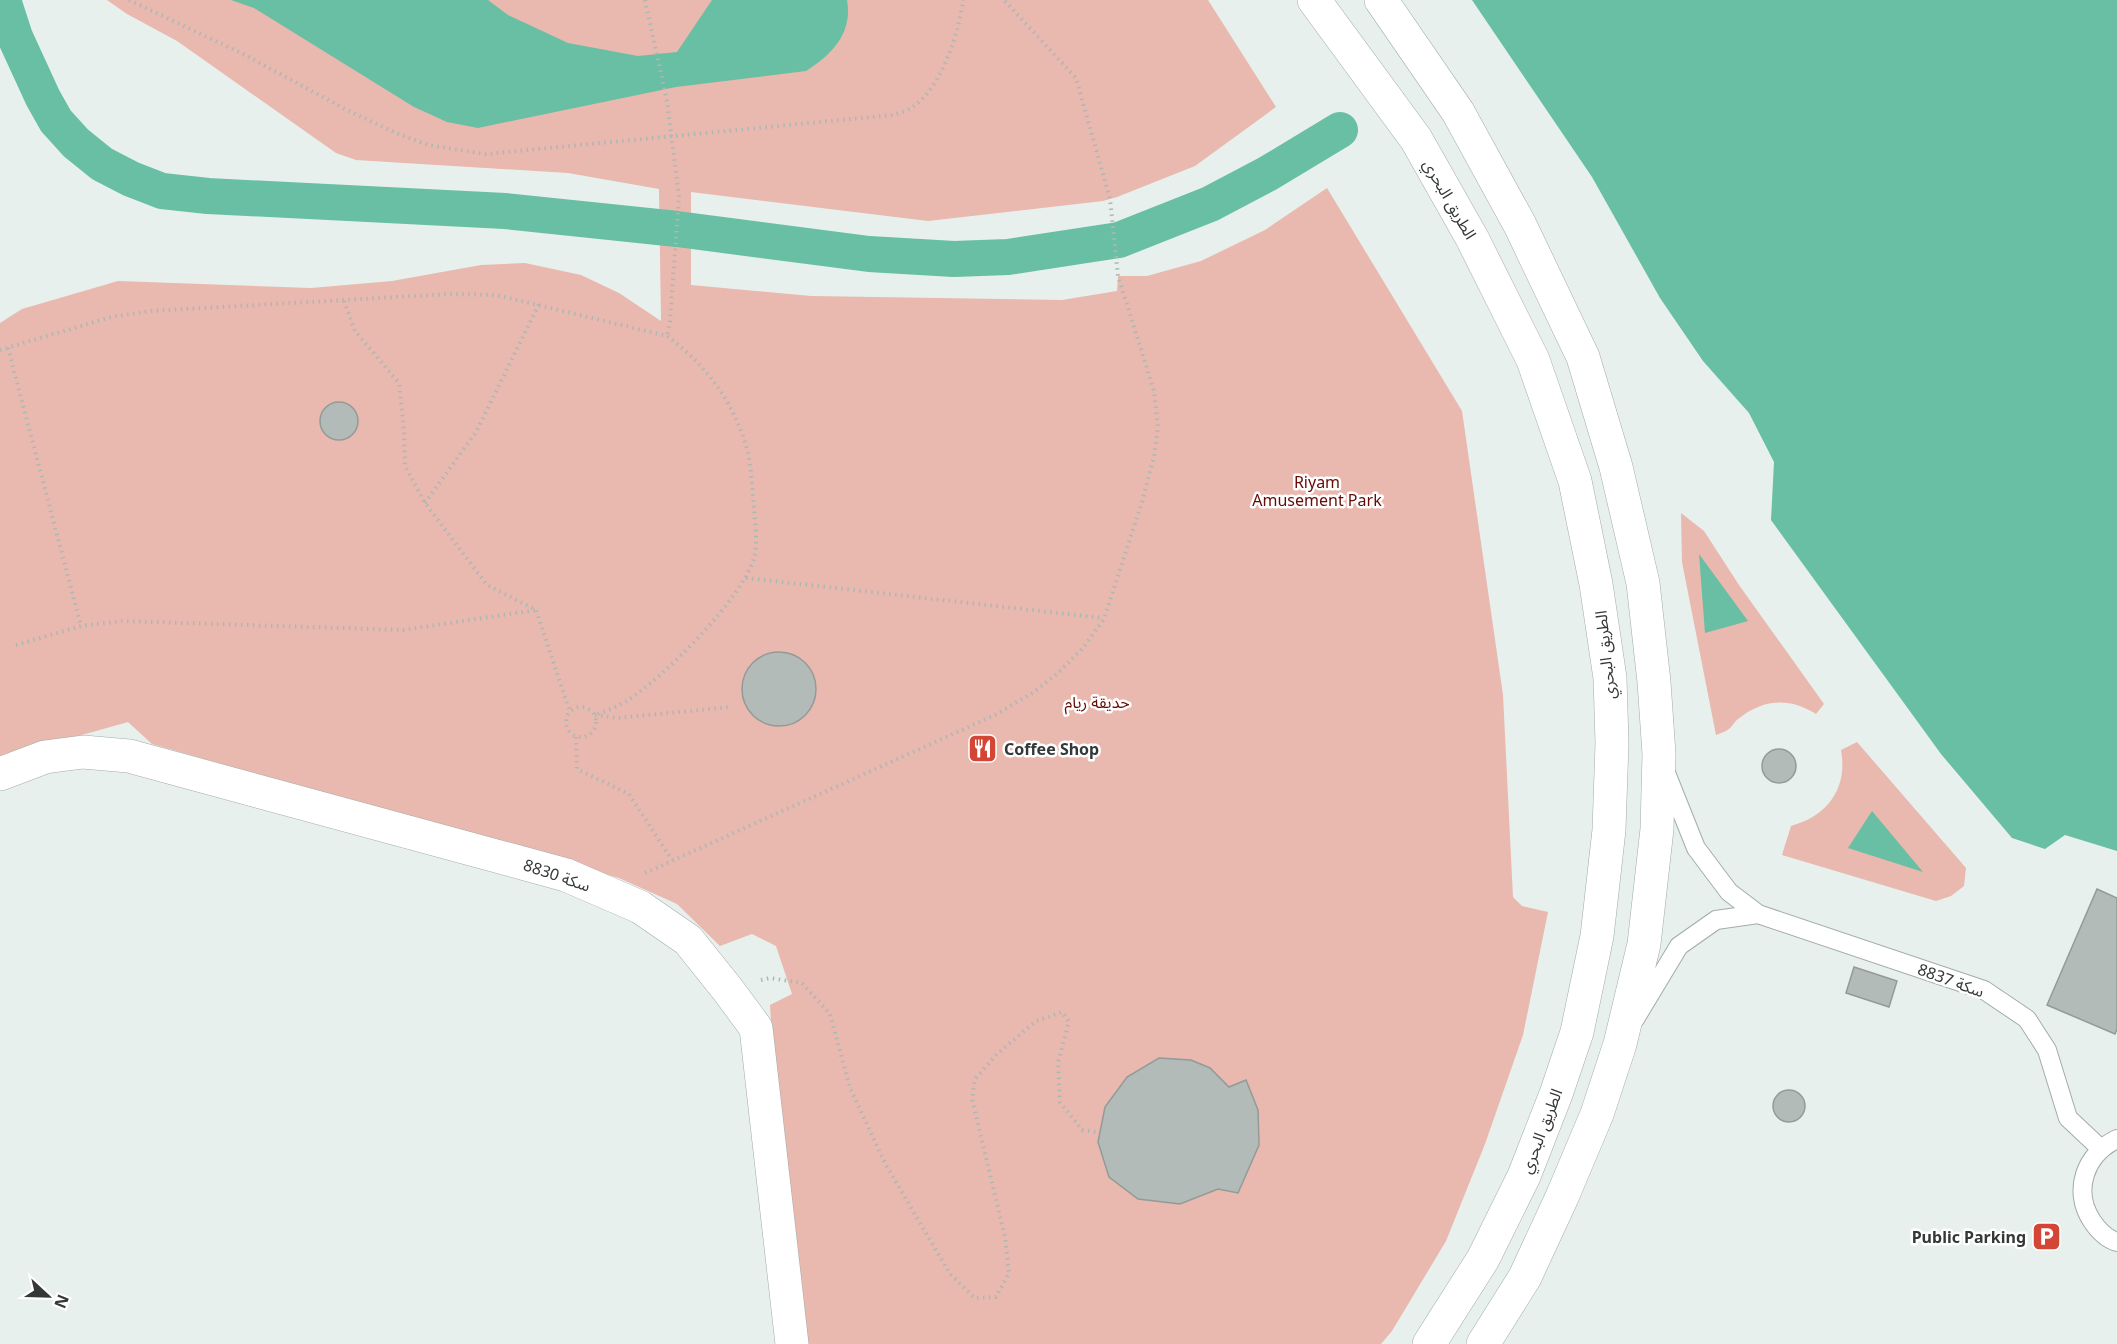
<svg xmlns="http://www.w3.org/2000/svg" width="2117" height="1344" font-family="'Noto Sans','Noto Sans Arabic',sans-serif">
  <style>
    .green { fill: #e9b8af }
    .water { fill: #68bfa3 }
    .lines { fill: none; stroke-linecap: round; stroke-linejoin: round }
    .canal { stroke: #68bfa3; stroke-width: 36 }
    .building { fill: #b2bbb8; stroke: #929b97; stroke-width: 1.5 }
    .service-casing { stroke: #a3aca8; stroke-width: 20 }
    .minor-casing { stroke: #a3aca8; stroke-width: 34 }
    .primary-casing { stroke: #a3aca8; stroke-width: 34 }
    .path { stroke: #afb7b3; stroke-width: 4; stroke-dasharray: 1.5 4.5; stroke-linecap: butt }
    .service { stroke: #fff; stroke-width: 18 }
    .minor { stroke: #fff; stroke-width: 33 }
    .primary { stroke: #fff; stroke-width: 33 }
    .labels { text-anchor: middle; stroke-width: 5; stroke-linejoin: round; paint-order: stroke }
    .street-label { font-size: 16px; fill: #343837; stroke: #fff }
    .park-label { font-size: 16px; fill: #650a04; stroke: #fff }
    .poi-label { font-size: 16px; font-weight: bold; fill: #343837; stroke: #fff; text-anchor: start }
  </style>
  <rect width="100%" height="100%" fill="#e7f0ec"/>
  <g class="green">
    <path d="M107,0H1208L1276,107L1195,166L1117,197L1103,201L928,221L691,192V285L811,296L1062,300L1117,291L1118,276H1147L1201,261L1265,230L1327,188L1462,411L1503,695L1513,897L1522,906L1548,912L1523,1035L1485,1144L1446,1241L1392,1331L1381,1344H806L774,1071L770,1005L792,994L776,946L752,934L720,946L677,904L619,878L152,744L128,722L0,758V323L22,309L118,281L311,288L392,281L481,265L525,263L581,275L619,293L661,321L659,189L568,173L356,160L336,153L177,41L127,14Z"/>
    <path d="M1681,513L1704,531L1739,585L1824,704L1816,714C1789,697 1763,699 1738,719C1734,722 1732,727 1729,729C1725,732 1720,733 1716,735L1682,562Z"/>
    <path d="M1857,742L1966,868L1964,886L1951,896L1936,901L1782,855L1791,826C1828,816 1848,788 1841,750Z"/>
  </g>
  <g class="water">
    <path d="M231,0H488L508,15L568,43L638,56L677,52L712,0H847C853,33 832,55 806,71L676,87L478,128L447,122L414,107L254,8Z"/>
    <path d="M1472,0H2117V851L2065,835L2045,849L2012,838L1941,754L1771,520L1774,462L1749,413L1703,361L1660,298L1592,177Z"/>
    <path d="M1699,554L1748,621L1705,633Z"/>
    <path d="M1872,811L1923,872L1848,848Z"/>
  </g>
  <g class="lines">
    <path class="canal" d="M3,0L15,37L43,98L56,121L76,143L102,164L131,179L162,191L208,196L505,211L677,229L869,254L954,259L1008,257L1119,240L1210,204L1267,174L1340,130"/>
  </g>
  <g class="building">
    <circle cx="339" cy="421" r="19"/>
    <circle cx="779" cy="689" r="37"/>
    <circle cx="1779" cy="766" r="17"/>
    <path d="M2097,889L2117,898V1029L2115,1034L2047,1005Z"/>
    <path d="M1854,967L1897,981L1889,1007L1846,993Z"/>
    <path d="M1159,1058L1191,1060L1210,1068L1229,1087L1246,1080L1258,1110L1259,1145L1238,1193L1218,1189L1180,1204L1138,1199L1109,1177L1098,1142L1105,1107L1127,1077Z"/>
    <circle cx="1789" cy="1106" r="16"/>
  </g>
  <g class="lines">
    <defs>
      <g id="service">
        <path d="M1666,773L1696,848L1729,892L1758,914L1984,990L2027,1019L2047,1050L2068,1118L2101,1149"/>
        <path d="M1635,1019L1679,946L1716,920L1758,914"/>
        <path d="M2117,1139C2085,1154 2072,1191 2092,1221C2098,1230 2107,1239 2117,1242"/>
      </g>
      <path id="minor" d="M0,774L45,757L83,752L129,756L566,875L640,907L688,940L728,990L756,1028L792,1344"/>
      <g id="primary">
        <path d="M1314,0L1416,139L1472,238L1533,360L1575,481L1596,584L1610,678L1612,743L1609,830L1597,936L1577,1032L1556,1094L1524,1176L1483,1259L1429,1344"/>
        <path d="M1381,0L1458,112L1520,225L1583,357L1616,467L1643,583L1654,682L1659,754L1657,829L1644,944L1620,1044L1597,1114L1562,1197L1525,1277L1483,1344"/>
      </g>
    </defs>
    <use href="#service" class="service-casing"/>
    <use href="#minor" class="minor-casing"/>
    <use href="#primary" class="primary-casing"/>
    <g class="path">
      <path d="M129,0L243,54L347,110L396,133L428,145L486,154L893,115C899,113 906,111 911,108C941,90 959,33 963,0"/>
      <path d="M645,0L667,101L679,197L670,321L667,336"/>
      <path d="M344,301L355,331L399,383L404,430L405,466L425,503L487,585L536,610L570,712"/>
      <path d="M8,348L81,626"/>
      <path d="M0,350L111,317L151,311L450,294L496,295L667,336C706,365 734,402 747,449C752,468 752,489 754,508C755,524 758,543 754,558C742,599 664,677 628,700C618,707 605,711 595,715"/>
      <path d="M425,503L476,432L539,304"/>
      <path d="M746,578L1103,618"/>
      <path d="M16,645L81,626L122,621L403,630L536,610"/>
      <circle cx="581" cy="722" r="15"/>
      <path d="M595,715L617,718L730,707"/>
      <path d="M576,737L577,769L629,794L672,860"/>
      <path d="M645,873L995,715L1034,692L1058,673L1083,648L1104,619L1142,502L1154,456L1158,427L1154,391L1118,276L1110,199L1076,78L1004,0"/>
      <path d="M761,980L770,978L802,983L830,1014L850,1088L886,1165L950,1274L975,1298L996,1297L1009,1273L1005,1237L972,1099L975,1079L997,1054L1036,1021L1062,1012L1069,1022L1058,1062L1060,1102L1082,1130L1096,1132"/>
    </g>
    <use href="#service" class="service"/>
    <use href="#minor" class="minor"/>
    <use href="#primary" class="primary"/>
  </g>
  <defs>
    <symbol id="restaurant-square" viewBox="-11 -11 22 22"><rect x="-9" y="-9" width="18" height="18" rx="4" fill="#d34636" stroke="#fff"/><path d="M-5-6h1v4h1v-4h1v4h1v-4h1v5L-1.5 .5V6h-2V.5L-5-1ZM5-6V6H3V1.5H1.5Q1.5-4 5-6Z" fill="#fff"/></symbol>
    <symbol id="parking-square" viewBox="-11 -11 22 22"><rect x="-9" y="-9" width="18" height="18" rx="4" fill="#d34636" stroke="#fff"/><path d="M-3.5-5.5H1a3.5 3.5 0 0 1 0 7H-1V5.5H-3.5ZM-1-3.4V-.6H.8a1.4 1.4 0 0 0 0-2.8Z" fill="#fff"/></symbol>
  </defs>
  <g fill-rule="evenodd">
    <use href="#restaurant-square" x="966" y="732" width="33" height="33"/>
    <use href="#parking-square" x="2030" y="1220" width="33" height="33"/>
  </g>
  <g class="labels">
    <g class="street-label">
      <text transform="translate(1450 199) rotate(60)" y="6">الطريق البحري</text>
      <text transform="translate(1605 655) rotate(-96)" y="6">الطريق البحري</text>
      <text transform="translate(557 875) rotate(19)" y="6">سكة 8830</text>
      <text transform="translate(1951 980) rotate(20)" y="6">سكة 8837</text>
      <text transform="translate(1541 1131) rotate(-69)" y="6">الطريق البحري</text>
    </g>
    <g class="park-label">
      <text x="1317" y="488">Riyam<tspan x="1317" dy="18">Amusement Park</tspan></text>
      <text x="1097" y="708">حديقة ريام</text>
    </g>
    <g class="poi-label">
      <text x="1004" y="755">Coffee Shop</text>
      <text x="2026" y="1243" text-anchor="end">Public Parking</text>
    </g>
  </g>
  <g transform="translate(48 1296) rotate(112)" stroke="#ffffff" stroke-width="4.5" paint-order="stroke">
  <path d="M0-4.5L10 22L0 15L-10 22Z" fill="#343837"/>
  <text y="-9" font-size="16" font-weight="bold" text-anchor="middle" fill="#343837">N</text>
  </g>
</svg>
